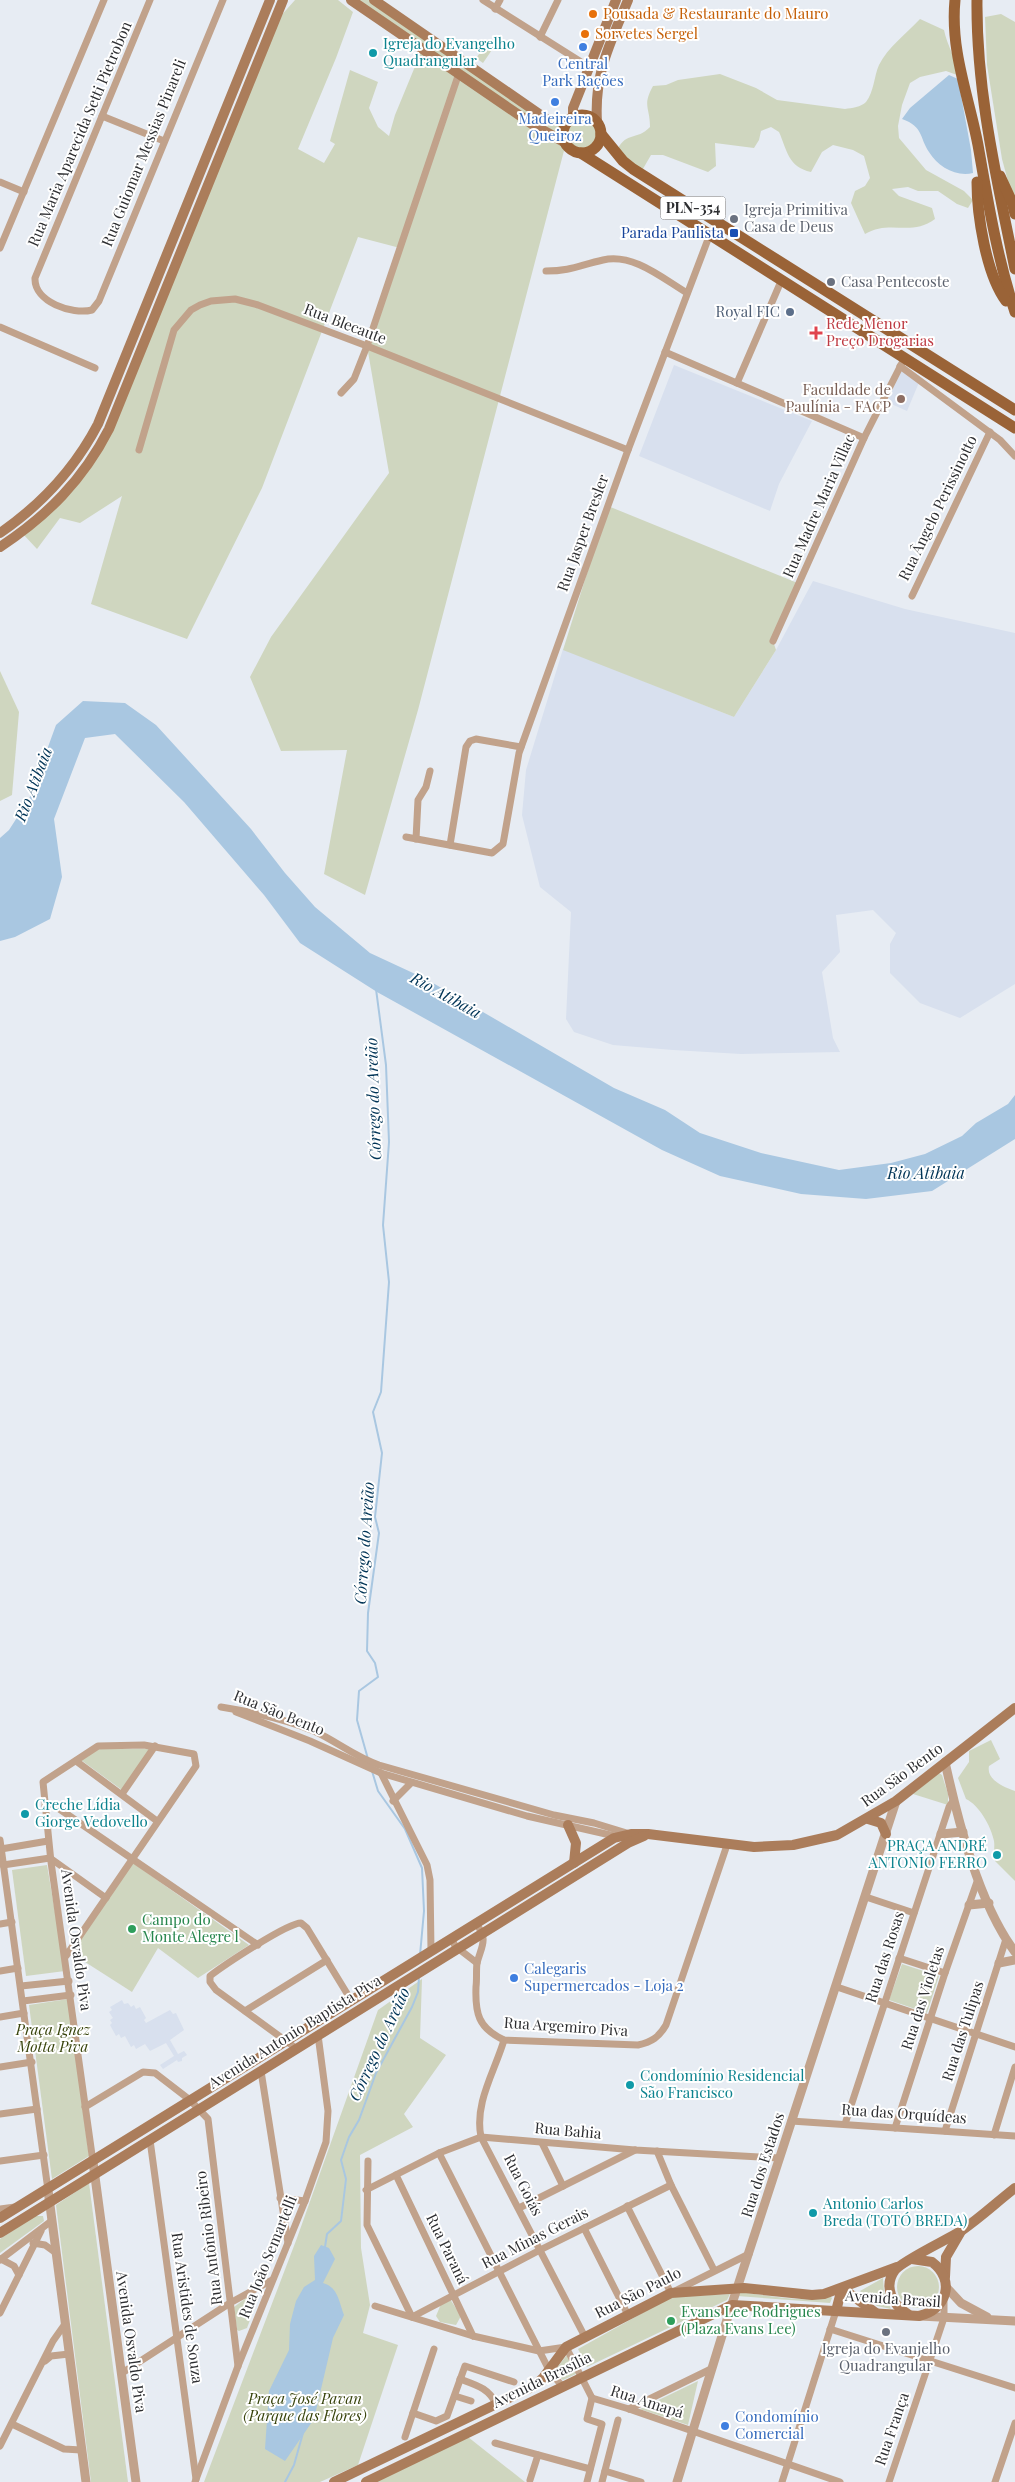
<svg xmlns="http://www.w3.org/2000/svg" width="1015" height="2482" font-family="'Playfair Display',serif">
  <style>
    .built { fill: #d8e0ee }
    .green { fill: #cfd6bf }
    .water { fill: #a9c7e1 }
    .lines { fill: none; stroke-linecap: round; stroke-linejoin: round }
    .stream { stroke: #a9c7e1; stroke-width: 2 }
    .minor { stroke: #c1a28b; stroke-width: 7 }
    .tertiary { stroke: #c1a28b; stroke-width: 9 }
    .secondary { stroke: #ab7d5b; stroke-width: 10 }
    .primary { stroke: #9a6337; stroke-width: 11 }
    .food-dot { fill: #e8710a; stroke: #fff; stroke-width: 2 }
    .shop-dot { fill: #3f7fe0; stroke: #fff; stroke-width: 2 }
    .culture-dot { fill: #0f9aa8; stroke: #fff; stroke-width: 2 }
    .worship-dot { fill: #6b7280; stroke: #fff; stroke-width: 2 }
    .transit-dot { fill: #1a4fb4; stroke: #fff; stroke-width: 2 }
    .service-dot { fill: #5c6f8a; stroke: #fff; stroke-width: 2 }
    .health-dot { fill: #e0444e; stroke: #fff; stroke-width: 2 }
    .education-dot { fill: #8d6e63; stroke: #fff; stroke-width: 2 }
    .leisure-dot { fill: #2e9e5b; stroke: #fff; stroke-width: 2 }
    .labels { text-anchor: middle; stroke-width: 4; stroke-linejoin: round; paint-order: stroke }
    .shield { fill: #fff; stroke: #6c6d6f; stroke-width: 1 }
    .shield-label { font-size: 14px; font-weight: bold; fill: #2d2e31 }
    .food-label { font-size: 15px; fill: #c56008; stroke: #fff; text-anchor: start }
    .culture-label { font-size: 15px; fill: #0d838f; stroke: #fff; text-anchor: start }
    .shop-label { font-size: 15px; fill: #366cbe; stroke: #fff }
    .street-label { font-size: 15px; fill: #2d2e31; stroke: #fff }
    .worship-label { font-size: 15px; fill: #5b616d; stroke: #fff; text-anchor: start }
    .transit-label { font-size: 15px; fill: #164399; stroke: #fff; text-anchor: end }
    .service-label { font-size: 15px; fill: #4e5e75; stroke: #fff; text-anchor: end }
    .health-label { font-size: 15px; fill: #be3a42; stroke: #fff; text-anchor: start }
    .education-label { font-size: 15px; fill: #785e54; stroke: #fff; text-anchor: end }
    .leisure-label { font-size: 15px; fill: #27864d; stroke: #fff; text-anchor: start }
    .park-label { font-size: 15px; font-style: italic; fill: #37430b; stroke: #fff }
    .water-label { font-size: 16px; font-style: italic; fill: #003456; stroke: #fff }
  </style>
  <rect width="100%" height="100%" fill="#e7ecf3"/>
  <g class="built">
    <path d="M674,365L812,421L779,484L770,511L639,456Z"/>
    <path d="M901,370L920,380L907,411L887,402Z"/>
    <path d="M813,581L905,609L1015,633V984L960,1018L920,1003L890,973V944L896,933L873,910L836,915L840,952L822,972L833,1038L840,1052L741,1054L673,1050L613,1045L574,1032L566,1019L571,912L540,887L522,815L526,770L563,649L734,717L776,650Z"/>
    <path d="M122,2000L124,2004L128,2003L131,2007L134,2005L136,2009L140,2007L146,2018L144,2020L146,2023L170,2010L173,2014L176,2013L184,2030L170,2040L178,2054L184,2051L187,2055L182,2058V2061L178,2062L177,2060L163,2069L160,2065L174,2056L166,2043L150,2051L145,2044L136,2049L134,2045L131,2047L125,2036L121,2038L119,2034L116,2036L110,2025L112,2023L110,2020L113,2018L109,2012L112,2010L110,2007Z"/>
  </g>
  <g class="green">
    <path d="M295,0H338L353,12L336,58L298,149L324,163L335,144L330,141L350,70L378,82L369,108L378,127L389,136L395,115L421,52L351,0H374L540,115L568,121L563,132L566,143L418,710L365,895L324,874L347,750L281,751L250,677L271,637L389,473L367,346L400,248L358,237L262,488L187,639L91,604L122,496L80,523L60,518L37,549L22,533L93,457L279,18Z"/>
    <path d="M1001,14L1015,22V207L1002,159L987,65L985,17Z"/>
    <path d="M920,19L944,30C947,46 957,59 957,75L946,71L920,77L910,83L902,105L898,126L899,138L926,170L964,191L973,200L968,208L957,204L938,191H918L908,187L892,189L899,196L932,208L935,219C911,237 890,219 865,234L851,203L855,191L865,186L870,178L864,156L853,150L833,145L822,152L811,172C788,167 787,150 779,132L771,127L761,131L759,140L754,148L715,143L716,166L708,172L663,155H651L640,174L616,153C624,131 637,141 650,127C650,107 642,106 653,86L666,85L678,80L720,74L756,88L777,100L845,109C852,108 861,107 866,102C874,92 874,76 879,65C888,47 906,34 920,19Z"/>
    <path d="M490,40L496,44L483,63L476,58Z"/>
    <circle cx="582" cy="134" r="16"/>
    <path d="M608,506L800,584L773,641L776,650L734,717L563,650Z"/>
    <path d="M0,671L19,712L12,795L0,801Z"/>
    <path d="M991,1740L1000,1759L989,1766C986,1780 1004,1787 1015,1791V1881L995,1861C993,1854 995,1847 994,1841C991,1826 979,1805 966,1799L958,1778L969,1762V1751Z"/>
    <path d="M98,1749H151L122,1790L81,1760Z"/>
    <path d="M939,1773L942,1775L948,1794V1805L913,1794Z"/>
    <path d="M133,1863L249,1945L198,1978L158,1948L132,1992L71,1953Z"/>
    <path d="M47,1865L65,1971L26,1976L12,1870Z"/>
    <path d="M902,1964L939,1976L927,2013L889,2000Z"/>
    <path d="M422,1979L420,2038L446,2055L404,2114L413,2127L360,2155L361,2248L370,2305L363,2333L398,2345L358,2465L320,2482H204L297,2238L378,2010Z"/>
    <path d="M68,1999L89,2156L52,2179L29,2005Z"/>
    <path d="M89,2183L128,2482H91L56,2205Z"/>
    <path d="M35,2216H43L44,2221L0,2253V2239Z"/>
    <circle cx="918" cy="2287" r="21"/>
    <path d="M883,2278L884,2292L891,2309L877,2306L860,2291Z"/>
    <path d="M739,2292C768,2295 803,2304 830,2296L832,2298L830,2303L737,2296Z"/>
    <path d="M730,2294L727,2300L587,2367L578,2349L671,2297Z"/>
    <path d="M246,2298H253L256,2304L247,2328L239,2331L237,2330L234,2307Z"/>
    <path d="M450,2299L461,2316L456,2325L440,2322L436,2316L441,2304Z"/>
    <path d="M567,2355L576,2374L563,2380L558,2376L555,2370Z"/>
    <path d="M698,2381L688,2425L640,2409Z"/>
    <path d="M468,2437L525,2482H374Z"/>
  </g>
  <g class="water">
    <path d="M949,75L958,79L971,150L973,173C956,177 938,167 929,152C919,137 924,127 902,119L910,108Z"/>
    <path d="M83,701L125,703L156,725L251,829L285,873L315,907L370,953L426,979L614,1088L665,1110L700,1133L761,1153L839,1170L891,1163L925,1154L962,1136L976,1123L1008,1104L1015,1095V1139L932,1191L866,1199L801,1194L720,1176L662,1150L377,992L300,943L264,895L184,802L115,734L85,738L54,819L62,877L50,919L15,937L0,941V838L9,830L29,799L56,725Z"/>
    <path d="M321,2245L329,2248L335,2259L323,2283C338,2287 339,2302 344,2315L333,2338L314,2419L285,2461L265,2449L269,2391L289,2350L290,2324L296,2301L304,2287L315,2280L314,2256Z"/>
  </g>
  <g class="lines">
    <g class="stream">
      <path d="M368,1759L357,1720L359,1691L378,1677L375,1663L367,1651L368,1613L379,1533L375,1517L382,1453L373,1412L381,1392L389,1282L383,1225L389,1142L386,1065L376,989"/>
      <path d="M372,1771L378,1791L405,1829L422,1868L424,1911L420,1955"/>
      <path d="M325,2247L327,2234L341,2221L346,2179L341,2160L349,2137L359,2120L376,2073L412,2007L418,1992L419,1977"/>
      <path d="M285,2482L294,2465L303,2433"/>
    </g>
    <g class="minor">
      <path d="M150,0L35,278C34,302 72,315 92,310L99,301L223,0"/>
      <path d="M483,0L589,67"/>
      <path d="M495,9L500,0"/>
      <path d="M540,37L558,0"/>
      <path d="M102,116L164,141"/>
      <path d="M0,182L24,192"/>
      <path d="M0,248L104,0"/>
      <path d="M546,271C571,271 580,265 603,260C633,253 662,278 687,293"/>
      <path d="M0,327L95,368"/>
      <path d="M665,352L864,438"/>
      <path d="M900,366L1000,440L1015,456"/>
      <path d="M737,383L782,279"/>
      <path d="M341,393L354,379L367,346L459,73"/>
      <path d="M139,450L174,330L191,310L200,305L211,301L235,299L258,305L367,346L628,450"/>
      <path d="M912,596L990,432"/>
      <path d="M773,641L864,438L905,357"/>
      <path d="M406,837L492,853L503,844L519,753L628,450L710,234"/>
      <path d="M416,839L418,800L426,787L430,771"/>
      <path d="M450,845L466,747L470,741L476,739L521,747"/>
      <path d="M221,1707C252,1712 285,1719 314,1731C336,1741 355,1757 379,1765L554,1815L594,1823L630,1834"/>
      <path d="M236,1712L310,1741L381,1773L527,1816L619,1837"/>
      <path d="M76,1761L157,1821"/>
      <path d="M381,1773L427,1865L430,1880L431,1951"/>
      <path d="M122,1794L155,1746"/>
      <path d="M393,1801L411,1783"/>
      <path d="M45,1806H55L258,1945"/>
      <path d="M0,1840L48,2190"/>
      <path d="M1,1849L48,1841"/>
      <path d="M50,1858L106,1898"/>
      <path d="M3,1865L50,1858"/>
      <path d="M866,1897L914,1913"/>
      <path d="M0,1924L12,1922"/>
      <path d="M476,1924C489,1939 481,1947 477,1963C476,1971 477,1979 476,1987C475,2013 478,2028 504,2040L638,2045C652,2042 659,2037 666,2025L727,1845"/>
      <path d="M452,1939L455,1946L477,1963"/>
      <path d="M66,1956L196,1766L194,1754L144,1745L98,1746L43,1782L51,1862L93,2162"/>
      <path d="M899,1958L945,1973"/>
      <path d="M0,1971L18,1968"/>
      <path d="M21,1986L69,1981"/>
      <path d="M837,1987L1015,2047"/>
      <path d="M23,2001L71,1995"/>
      <path d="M245,2011L327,1960"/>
      <path d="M0,2017L24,2013"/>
      <path d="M504,2040C495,2071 474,2103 481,2137L585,2337"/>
      <path d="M297,2049L216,1990L210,1982V1976C223,1966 287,1923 301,1923L307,1928L351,2000"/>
      <path d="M0,2067L32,2062"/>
      <path d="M261,2071L288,2243"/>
      <path d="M85,2107L143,2072L155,2073L190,2100L208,2119L238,2366"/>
      <path d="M0,2114L37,2109"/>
      <path d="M791,2121L1015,2136"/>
      <path d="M845,2124L949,1807L953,1801"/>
      <path d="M895,2128L945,1973L978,1879"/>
      <path d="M945,2131L1006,1939"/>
      <path d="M994,2135L1015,2067"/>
      <path d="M150,2140L196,2479"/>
      <path d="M542,2143L563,2186"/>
      <path d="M657,2151L671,2185L714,2270"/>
      <path d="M439,2153L549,2370L562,2386"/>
      <path d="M0,2161L44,2155"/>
      <path d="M368,2161L367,2225L412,2317L540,2250L671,2185"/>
      <path d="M396,2175L473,2336"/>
      <path d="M366,2190L439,2153L481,2137L635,2150L779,2158"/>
      <path d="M280,2198L305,2201"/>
      <path d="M627,2206L671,2293L749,2254"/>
      <path d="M519,2208L635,2150"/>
      <path d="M0,2209L15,2207"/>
      <path d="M584,2228L628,2315"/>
      <path d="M33,2243L45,2245L56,2253"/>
      <path d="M1,2259L14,2266L19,2275"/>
      <path d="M0,2260L50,2222"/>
      <path d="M375,2306L473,2336L539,2351L566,2347L592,2398L629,2409L840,2482"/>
      <path d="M0,2313L41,2231"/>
      <path d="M830,2329L1015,2388"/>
      <path d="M45,2361L51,2356L69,2354"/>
      <path d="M122,2373L230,2303L272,2280"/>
      <path d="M460,2379C476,2385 489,2388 496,2404"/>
      <path d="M455,2396L471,2401"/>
      <path d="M629,2409L711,2369"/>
      <path d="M413,2413L436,2421L447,2416L465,2366L514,2382"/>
      <path d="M12,2424L64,2449L81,2450"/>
      <path d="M405,2437L434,2349"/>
      <path d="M495,2443L590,2469"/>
      <path d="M0,2446L53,2341L65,2324"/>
      <path d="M605,2471L641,2482"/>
      <path d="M530,2480L538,2455"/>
      <path d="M195,2482L238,2366L305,2201L326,2142L328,2111L318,2035"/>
      <path d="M587,2482L602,2424L587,2419L592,2398"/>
      <path d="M602,2482L618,2420"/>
      <path d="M782,2482L836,2311"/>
      <path d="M889,2482L944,2318V2298"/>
      <path d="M995,2482L1015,2423"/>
    </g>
    <g class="tertiary">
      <path d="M945,1762C958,1821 979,1904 1015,1952"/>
      <path d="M941,1834L963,1832"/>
      <path d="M969,1905L989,1903"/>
      <path d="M999,1963L1015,1960"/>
      <path d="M93,2162L136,2482"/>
      <path d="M48,2190L86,2482"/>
      <path d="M947,2288L961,2303L987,2317"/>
      <path d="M920,2316L1015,2321"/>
      <path d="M677,2482L729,2313L896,1801"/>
    </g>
    <g class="secondary">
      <path d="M351,0L535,126L566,143"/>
      <path d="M374,0L548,120L568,121"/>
      <path d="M573,118V108L616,0"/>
      <path d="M597,122C594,73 610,44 628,0"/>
      <path d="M0,533C42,504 74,470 98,424L270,0"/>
      <path d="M0,547C47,516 83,480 109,429L283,0"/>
      <path d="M868,1819L881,1823L886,1834"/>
      <path d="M568,1825L576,1843L574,1863"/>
      <path d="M0,2218L614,1838L631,1834H648L754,1847L793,1845L837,1835L896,1801L1015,1708"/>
      <path d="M0,2233L628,1843L644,1836"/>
      <path d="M945,2277L946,2257L960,2233"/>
      <path d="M836,2311L842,2288L876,2313"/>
      <path d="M908,2314C892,2305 883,2286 895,2270C902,2261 948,2239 961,2231C980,2218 997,2202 1015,2188"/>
      <path d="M334,2482L534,2386L543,2378L566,2347L671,2293L744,2288L812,2295L824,2294L897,2267"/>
      <path d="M366,2482L732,2305L919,2316C947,2310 956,2280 932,2262L912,2259"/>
    </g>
    <g class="primary">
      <path d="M955,0C950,51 969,97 978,145C988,202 997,257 1015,312"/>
      <path d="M977,0C976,91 997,180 1015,269"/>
      <circle cx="582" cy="134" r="19"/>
      <path d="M601,134L623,161L633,169L1015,410"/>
      <path d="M581,153L1015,428"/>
      <path d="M1000,176L1012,202L1015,214"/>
      <path d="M977,182C977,215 986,274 1006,301"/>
    </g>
  </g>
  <g class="food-dot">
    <circle cx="593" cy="14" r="5"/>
    <circle cx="585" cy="34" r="5"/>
  </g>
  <g class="shop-dot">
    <circle cx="583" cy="47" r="5"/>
    <circle cx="555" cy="102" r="5"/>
    <circle cx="514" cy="1978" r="5"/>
    <circle cx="725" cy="2426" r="5"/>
  </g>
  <g class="culture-dot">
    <circle cx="373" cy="53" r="5"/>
    <circle cx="25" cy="1814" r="5"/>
    <circle cx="997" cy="1855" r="5"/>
    <circle cx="630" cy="2085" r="5"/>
    <circle cx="813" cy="2213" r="5"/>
  </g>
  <g class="worship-dot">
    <circle cx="734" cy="219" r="5"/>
    <circle cx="831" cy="282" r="5"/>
    <circle cx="886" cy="2332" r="5"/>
  </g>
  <rect class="transit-dot" x="729" y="228" width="10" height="10" rx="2.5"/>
  <circle class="service-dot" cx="790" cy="312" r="5"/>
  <path class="health-dot" d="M813.5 325.5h5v5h5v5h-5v5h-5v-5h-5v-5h5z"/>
  <circle class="education-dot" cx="901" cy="399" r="5"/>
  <g class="leisure-dot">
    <circle cx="132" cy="1929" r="5"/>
    <circle cx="671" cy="2321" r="5"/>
  </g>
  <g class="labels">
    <rect class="shield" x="660.5" y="196.5" width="65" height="23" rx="4"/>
    <g class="shield-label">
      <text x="693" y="213">PLN-354</text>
    </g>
    <g class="food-label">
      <text x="603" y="19">Pousada &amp; Restaurante do Mauro</text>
      <text x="595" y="39">Sorvetes Sergel</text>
    </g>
    <g class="culture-label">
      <text x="383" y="49">Igreja do Evangelho<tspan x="383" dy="17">Quadrangular</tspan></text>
      <text x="35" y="1810">Creche Lídia<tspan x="35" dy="17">Giorge Vedovello</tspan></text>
      <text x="987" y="1851" text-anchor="end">PRAÇA ANDRÉ<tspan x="987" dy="17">ANTONIO FERRO</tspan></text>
      <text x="640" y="2081">Condomínio Residencial<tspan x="640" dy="17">São Francisco</tspan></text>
      <text x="823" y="2209">Antonio Carlos<tspan x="823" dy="17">Breda (TOTÓ BREDA)</tspan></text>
    </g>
    <g class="shop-label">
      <text x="583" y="69">Central<tspan x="583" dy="17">Park Rações</tspan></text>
      <text x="555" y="124">Madeireira<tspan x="555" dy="17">Queiroz</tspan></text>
      <text x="524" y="1974" text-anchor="start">Calegaris<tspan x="524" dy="17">Supermercados - Loja 2</tspan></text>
      <text x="735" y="2422" text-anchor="start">Condomínio<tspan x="735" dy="17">Comercial</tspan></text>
    </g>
    <g class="street-label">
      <text transform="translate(80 134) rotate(-67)" y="5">Rua Maria Aparecida Setti Pietrobon</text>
      <text transform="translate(144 153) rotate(-68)" y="5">Rua Guiomar Messias Pinareli</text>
      <text transform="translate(345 324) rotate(21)" y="5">Rua Blecaute</text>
      <text transform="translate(819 506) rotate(-66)" y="5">Rua Madre Maria Villac</text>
      <text transform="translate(938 508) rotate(-64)" y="5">Rua Ângelo Perissinotto</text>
      <text transform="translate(583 533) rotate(-70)" y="5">Rua Jasper Bresler</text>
      <text transform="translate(279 1713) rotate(22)" y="5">Rua São Bento</text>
      <text transform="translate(902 1775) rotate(-36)" y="5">Rua São Bento</text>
      <text transform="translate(76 1940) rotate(82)" y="5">Avenida Osvaldo Piva</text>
      <text transform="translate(885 1957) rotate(-72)" y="5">Rua das Rosas</text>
      <text transform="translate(923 1998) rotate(-72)" y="5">Rua das Violetas</text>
      <text transform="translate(566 2027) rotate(4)" y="5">Rua Argemiro Piva</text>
      <text transform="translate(963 2031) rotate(-72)" y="5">Rua das Tulipas</text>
      <text transform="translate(295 2032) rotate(-32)" y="5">Avenida Antonio Baptista Piva</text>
      <text transform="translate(904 2114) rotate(4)" y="5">Rua das Orquídeas</text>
      <text transform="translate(568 2131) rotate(5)" y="5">Rua Bahia</text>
      <text transform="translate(763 2165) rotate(-72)" y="5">Rua dos Estados</text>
      <text transform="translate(523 2185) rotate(63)" y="5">Rua Goiás</text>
      <text transform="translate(209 2238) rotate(-97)" y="5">Rua Antônio Ribeiro</text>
      <text transform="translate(535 2238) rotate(-27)" y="5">Rua Minas Gerais</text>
      <text transform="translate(447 2249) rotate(64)" y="5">Rua Paraná</text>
      <text transform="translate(268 2257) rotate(-68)" y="5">Rua João Semartelli</text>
      <text transform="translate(638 2293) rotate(-27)" y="5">Rua São Paulo</text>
      <text transform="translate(893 2299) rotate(4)" y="5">Avenida Brasil</text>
      <text transform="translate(187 2308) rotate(82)" y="5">Rua Aristides de Souza</text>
      <text transform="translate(131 2342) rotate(82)" y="5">Avenida Osvaldo Piva</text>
      <text transform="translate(542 2380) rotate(-26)" y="5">Avenida Brasília</text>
      <text transform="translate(647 2402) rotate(18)" y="5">Rua Amapá</text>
      <text transform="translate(892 2429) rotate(-71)" y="5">Rua França</text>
    </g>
    <g class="worship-label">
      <text x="744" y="215">Igreja Primitiva<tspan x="744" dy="17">Casa de Deus</tspan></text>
      <text x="841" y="287">Casa Pentecoste</text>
      <text x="886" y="2354" text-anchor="middle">Igreja do Evanjelho<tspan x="886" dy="17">Quadrangular</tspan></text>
    </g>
    <g class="transit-label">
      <text x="724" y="238">Parada Paulista</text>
    </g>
    <g class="service-label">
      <text x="780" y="317">Royal FIC</text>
    </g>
    <g class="health-label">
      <text x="826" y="329">Rede Menor<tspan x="826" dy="17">Preço Drogarias</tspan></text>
    </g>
    <g class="education-label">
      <text x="891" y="395">Faculdade de<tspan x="891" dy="17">Paulínia - FACP</tspan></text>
    </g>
    <g class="leisure-label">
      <text x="142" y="1925">Campo do<tspan x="142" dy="17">Monte Alegre l</tspan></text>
      <text x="681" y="2317">Evans Lee Rodrigues<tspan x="681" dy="17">(Plaza Evans Lee)</tspan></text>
    </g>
    <g class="park-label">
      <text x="53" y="2035">Praça Ignez<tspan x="53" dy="17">Motta Piva</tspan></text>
      <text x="305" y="2404">Praça José Pavan<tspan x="305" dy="17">(Parque das Flores)</tspan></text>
    </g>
    <g class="water-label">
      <text transform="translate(33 784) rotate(-69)" y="6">Rio Atibaia</text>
      <text transform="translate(446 995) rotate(29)" y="6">Rio Atibaia</text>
      <text transform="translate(373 1099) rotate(-92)" y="6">Córrego do Areião</text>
      <text x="926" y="1179">Rio Atibaia</text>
      <text transform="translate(364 1543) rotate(-86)" y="6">Córrego do Areião</text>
      <text transform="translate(379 2044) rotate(-65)" y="6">Córrego do Areião</text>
    </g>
  </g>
</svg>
